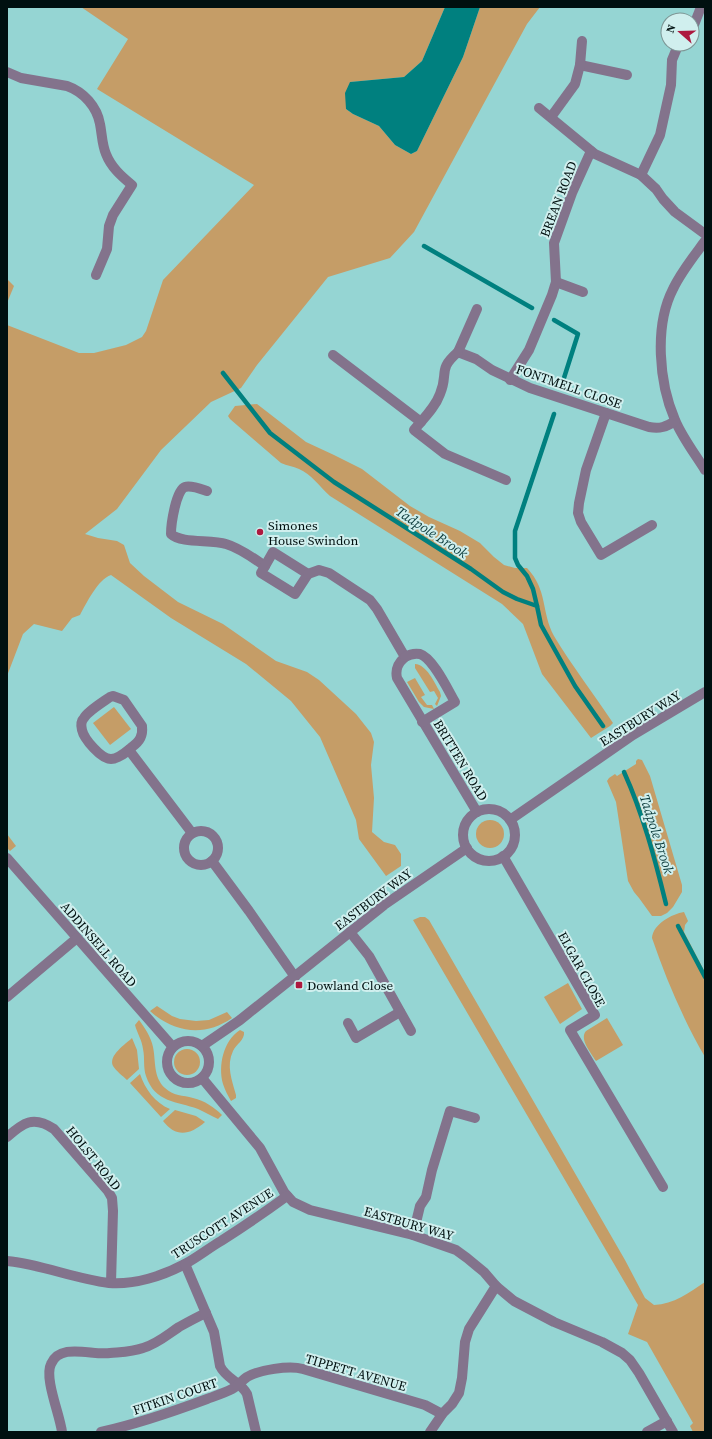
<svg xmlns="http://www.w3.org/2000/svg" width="712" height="1439" font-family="'Source Serif 4',serif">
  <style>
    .green { fill: #c59d67 }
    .water { fill: #00807f }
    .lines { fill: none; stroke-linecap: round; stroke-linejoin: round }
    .stream { stroke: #00807f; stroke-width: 4.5 }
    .street { stroke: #83738c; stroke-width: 10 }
    .poi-dot { fill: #ad193f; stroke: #d0efee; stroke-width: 1.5 }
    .labels { text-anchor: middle; stroke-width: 4; stroke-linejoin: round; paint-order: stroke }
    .street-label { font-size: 13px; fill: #001010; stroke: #d0efee }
    .poi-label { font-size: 13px; fill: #001010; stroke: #d0efee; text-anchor: start }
    .water-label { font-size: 14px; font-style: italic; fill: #0d3c3c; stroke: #d0efee }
  </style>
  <rect width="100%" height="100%" fill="#95d5d3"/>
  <g class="green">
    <path d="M81,7H445L422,61L404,77L350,82L346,109L353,114L379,126L395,145L411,154L417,151L463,57L480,7H540L527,24L414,232L390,258L328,277L257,365L241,388L211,402L161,450L117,509L85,534L98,538L117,541L124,545L130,563L144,576L178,602L223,624L276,661L307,672L319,680L356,714L371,733L374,742L371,765L374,798L372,832L384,842L395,845L401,854V866L386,876L359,839L356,820L320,737L291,701L246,664L171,618L111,575C98,579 86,604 80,615L72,618L62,631L34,624L23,634L7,676V325L79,353H94L126,345L142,337L146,331L163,280L254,185L97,89L128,39Z"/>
    <path d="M7,279L14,286L7,303Z"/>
    <path d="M257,404L306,442L334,455L362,469L410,506L429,517L460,531L480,543L494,557L504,565L515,568H527C548,590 541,612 554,636C572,666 594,694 613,723L610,726L591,738L542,674L523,624L502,604L330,496C320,487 311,474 299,469C293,466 287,466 281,463L230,419L228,416L235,406Z"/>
    <path d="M415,664C427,665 434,682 440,692L441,696L437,706L435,704L438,698L434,691L430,692L415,668Z"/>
    <path d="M415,678L425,695L421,697L427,705H432L434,709L424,707L419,702L407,682Z"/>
    <path d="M114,707L131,729L110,745L93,723Z"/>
    <path d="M638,759L642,760L650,776L682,885V892L673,907L667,913L661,916H652L639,898L634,892L628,881L616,802L607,781L609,778L615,774L617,776L636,764V761Z"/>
    <circle cx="490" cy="834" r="14"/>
    <path d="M7,834L16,846L10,851L7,848Z"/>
    <path d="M684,912L688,921L685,925L684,932L705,972V1057C683,1019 666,979 652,938C653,924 672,914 684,912Z"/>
    <path d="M420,917H425L429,920L625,1260L645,1298L654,1305C674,1304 689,1293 705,1282V1432H693L690,1426L693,1423L647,1342L628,1334L638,1305L413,920Z"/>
    <path d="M568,983L582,1009L560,1024L544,997Z"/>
    <path d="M157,1006L172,1016L180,1019L196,1021L209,1020L227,1012L232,1018C205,1037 174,1033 150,1011Z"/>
    <path d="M607,1018L623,1045L596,1061C591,1053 579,1039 586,1031Z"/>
    <path d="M139,1020C145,1028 151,1037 153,1047C156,1061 153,1077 165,1088C173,1096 183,1095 193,1098C205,1101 214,1107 222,1115L218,1119C211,1116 205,1112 198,1109C177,1101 155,1103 146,1076C143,1067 145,1058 143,1049C142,1040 137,1033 135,1025Z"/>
    <path d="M240,1030L244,1032C245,1040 236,1044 233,1051C226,1066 232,1080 236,1095V1098L231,1101C228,1096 225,1090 223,1084C218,1066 223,1041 240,1030Z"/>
    <path d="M132,1038L137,1050L139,1069L127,1080C123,1076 116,1071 113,1066C108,1055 126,1044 132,1038Z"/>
    <circle cx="187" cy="1062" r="13"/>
    <path d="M140,1074C145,1089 155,1103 170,1109L161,1117L130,1083Z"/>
    <path d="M175,1110L196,1116L205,1122C190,1135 176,1138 163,1121Z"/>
  </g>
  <path class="water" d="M445,7H480L463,57L417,151L411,154L395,145L379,126L353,114L346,109L345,93L350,82L404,77L422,61Z"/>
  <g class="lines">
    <g class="stream">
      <path d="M424,246L532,308"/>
      <path d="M554,320L578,334L563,381"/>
      <path d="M223,373L270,433L334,482L471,569L503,592L517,599L537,606L541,625L575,686L603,726"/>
      <path d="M537,606L533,589L527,576L518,565L515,558V531L554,414"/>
      <path d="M624,772C643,814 655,859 666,904"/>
      <path d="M678,926L705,977"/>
    </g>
    <g class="street">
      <path d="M692,30L701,7"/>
      <path d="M580,65L627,75"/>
      <path d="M7,72L21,78L67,86C84,92 97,107 100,124C102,134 102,145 106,154C111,167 121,176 132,185L113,215L109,226L107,249L96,275"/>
      <path d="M539,108L595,154L641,175L656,189L663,199L675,212L705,234"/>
      <path d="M551,117L575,84L580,65L582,41"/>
      <path d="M641,175L660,135L671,85L672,60L677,48L680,44"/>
      <path d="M705,241C694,256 681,272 673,289C654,326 659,383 675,420C682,437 695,454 705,470"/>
      <path d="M556,282L583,292"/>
      <path d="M477,309L458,352L476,359L492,370L530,388L649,427C660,429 666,427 675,421"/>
      <path d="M458,352C437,370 449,373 440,394C435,408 423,419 414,430L445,454L506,480"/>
      <path d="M333,355L421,422"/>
      <path d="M510,380L529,350L552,295L556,282L554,243L572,193L591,151"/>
      <path d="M606,413L586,470L579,503L578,513L581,522L601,555L652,525"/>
      <path d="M207,491C201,489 191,485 185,487C176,490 171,524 171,534C182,544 211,539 226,544C240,548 253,558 265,566"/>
      <path d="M273,552L308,574L295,594L261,573Z"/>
      <path d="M308,574L319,570L329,573L370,600L377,609L405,657C398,663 395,669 397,678L477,812"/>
      <path d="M405,657C410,654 414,653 420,654C433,658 448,690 455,702L422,722"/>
      <path d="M113,696L124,700L142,726C143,736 140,741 132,747C127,751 119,759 111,759C101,759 84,739 82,730C81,726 81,721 84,718C88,711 103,702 110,697Z"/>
      <path d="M129,750L192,833"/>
      <circle cx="489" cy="835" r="26"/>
      <path d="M510,820L633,735L705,692"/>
      <circle cx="201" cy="848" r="17"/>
      <path d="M503,856L595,1015L570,1030L663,1187"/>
      <path d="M7,858L172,1046"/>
      <path d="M212,861L249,911L295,977"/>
      <path d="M350,932L369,956L411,1031"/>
      <path d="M7,997L77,938"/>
      <path d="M348,1023L356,1038L400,1012"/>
      <circle cx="188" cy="1062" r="21"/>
      <path d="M202,1046L240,1020L384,905L467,848"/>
      <path d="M202,1078L260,1148L284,1192L293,1202L310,1210L413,1235L456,1250L467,1258L484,1272L496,1286L514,1301L554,1322L602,1342L622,1353L630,1360L639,1373L673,1432"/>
      <path d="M7,1137C23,1123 33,1115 54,1129L108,1191L112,1198L113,1211L111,1283"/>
      <path d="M413,1235L420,1206L426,1197L432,1170L450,1111L475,1118"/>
      <path d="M7,1261C41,1264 74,1279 109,1283C134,1285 163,1276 185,1264C198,1257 209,1248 221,1241C243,1227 265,1212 287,1196"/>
      <path d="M185,1264L214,1332L220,1366C226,1379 241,1382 247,1394L256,1432"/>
      <path d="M62,1432C60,1415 44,1378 51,1364C60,1342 93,1356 110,1353C120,1352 132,1352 143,1348C157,1344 167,1335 179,1327C188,1322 197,1317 206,1313"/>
      <path d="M101,1432C137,1424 172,1412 207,1399C215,1396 224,1393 232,1389C238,1386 241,1381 247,1377C259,1370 289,1365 303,1369L425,1405L442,1414"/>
      <path d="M430,1432L443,1413L452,1404L459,1393L462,1378L465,1342L469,1329L496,1286"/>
      <path d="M647,1432L667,1421"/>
    </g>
  </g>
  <g class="poi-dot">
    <circle cx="260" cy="532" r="4"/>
    <rect x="295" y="981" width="8" height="8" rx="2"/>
  </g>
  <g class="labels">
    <g class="street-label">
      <text transform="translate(558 199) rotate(-69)" y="5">BREAN ROAD</text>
      <text transform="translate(569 386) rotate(19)" y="5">FONTMELL CLOSE</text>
      <text transform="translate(640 718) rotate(-32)" y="5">EASTBURY WAY</text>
      <text transform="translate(461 760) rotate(59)" y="5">BRITTEN ROAD</text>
      <text transform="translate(373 899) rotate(-37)" y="5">EASTBURY WAY</text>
      <text transform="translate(99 944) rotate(49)" y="5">ADDINSELL ROAD</text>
      <text transform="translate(582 969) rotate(61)" y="5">ELGAR CLOSE</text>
      <text transform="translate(94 1158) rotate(51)" y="5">HOLST ROAD</text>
      <text transform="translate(222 1223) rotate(-33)" y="5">TRUSCOTT AVENUE</text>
      <text transform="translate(409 1223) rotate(16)" y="5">EASTBURY WAY</text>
      <text transform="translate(356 1372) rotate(16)" y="5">TIPPETT AVENUE</text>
      <text transform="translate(175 1396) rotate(-19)" y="5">FITKIN COURT</text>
    </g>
    <g class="poi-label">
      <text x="268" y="530">Simones<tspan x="268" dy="15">House Swindon</tspan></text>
      <text x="307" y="990">Dowland Close</text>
    </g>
    <g class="water-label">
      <text transform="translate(432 532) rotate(33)" y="5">Tadpole Brook</text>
      <text transform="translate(657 834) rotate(72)" y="5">Tadpole Brook</text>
    </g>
  </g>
  <rect width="712" height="1439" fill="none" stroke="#001010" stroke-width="16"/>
  <g transform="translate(680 32) rotate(290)"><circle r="19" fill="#d0efee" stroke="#7d9695"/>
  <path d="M0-3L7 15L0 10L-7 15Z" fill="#ad193f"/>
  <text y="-6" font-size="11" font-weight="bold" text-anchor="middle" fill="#001010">N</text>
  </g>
</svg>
